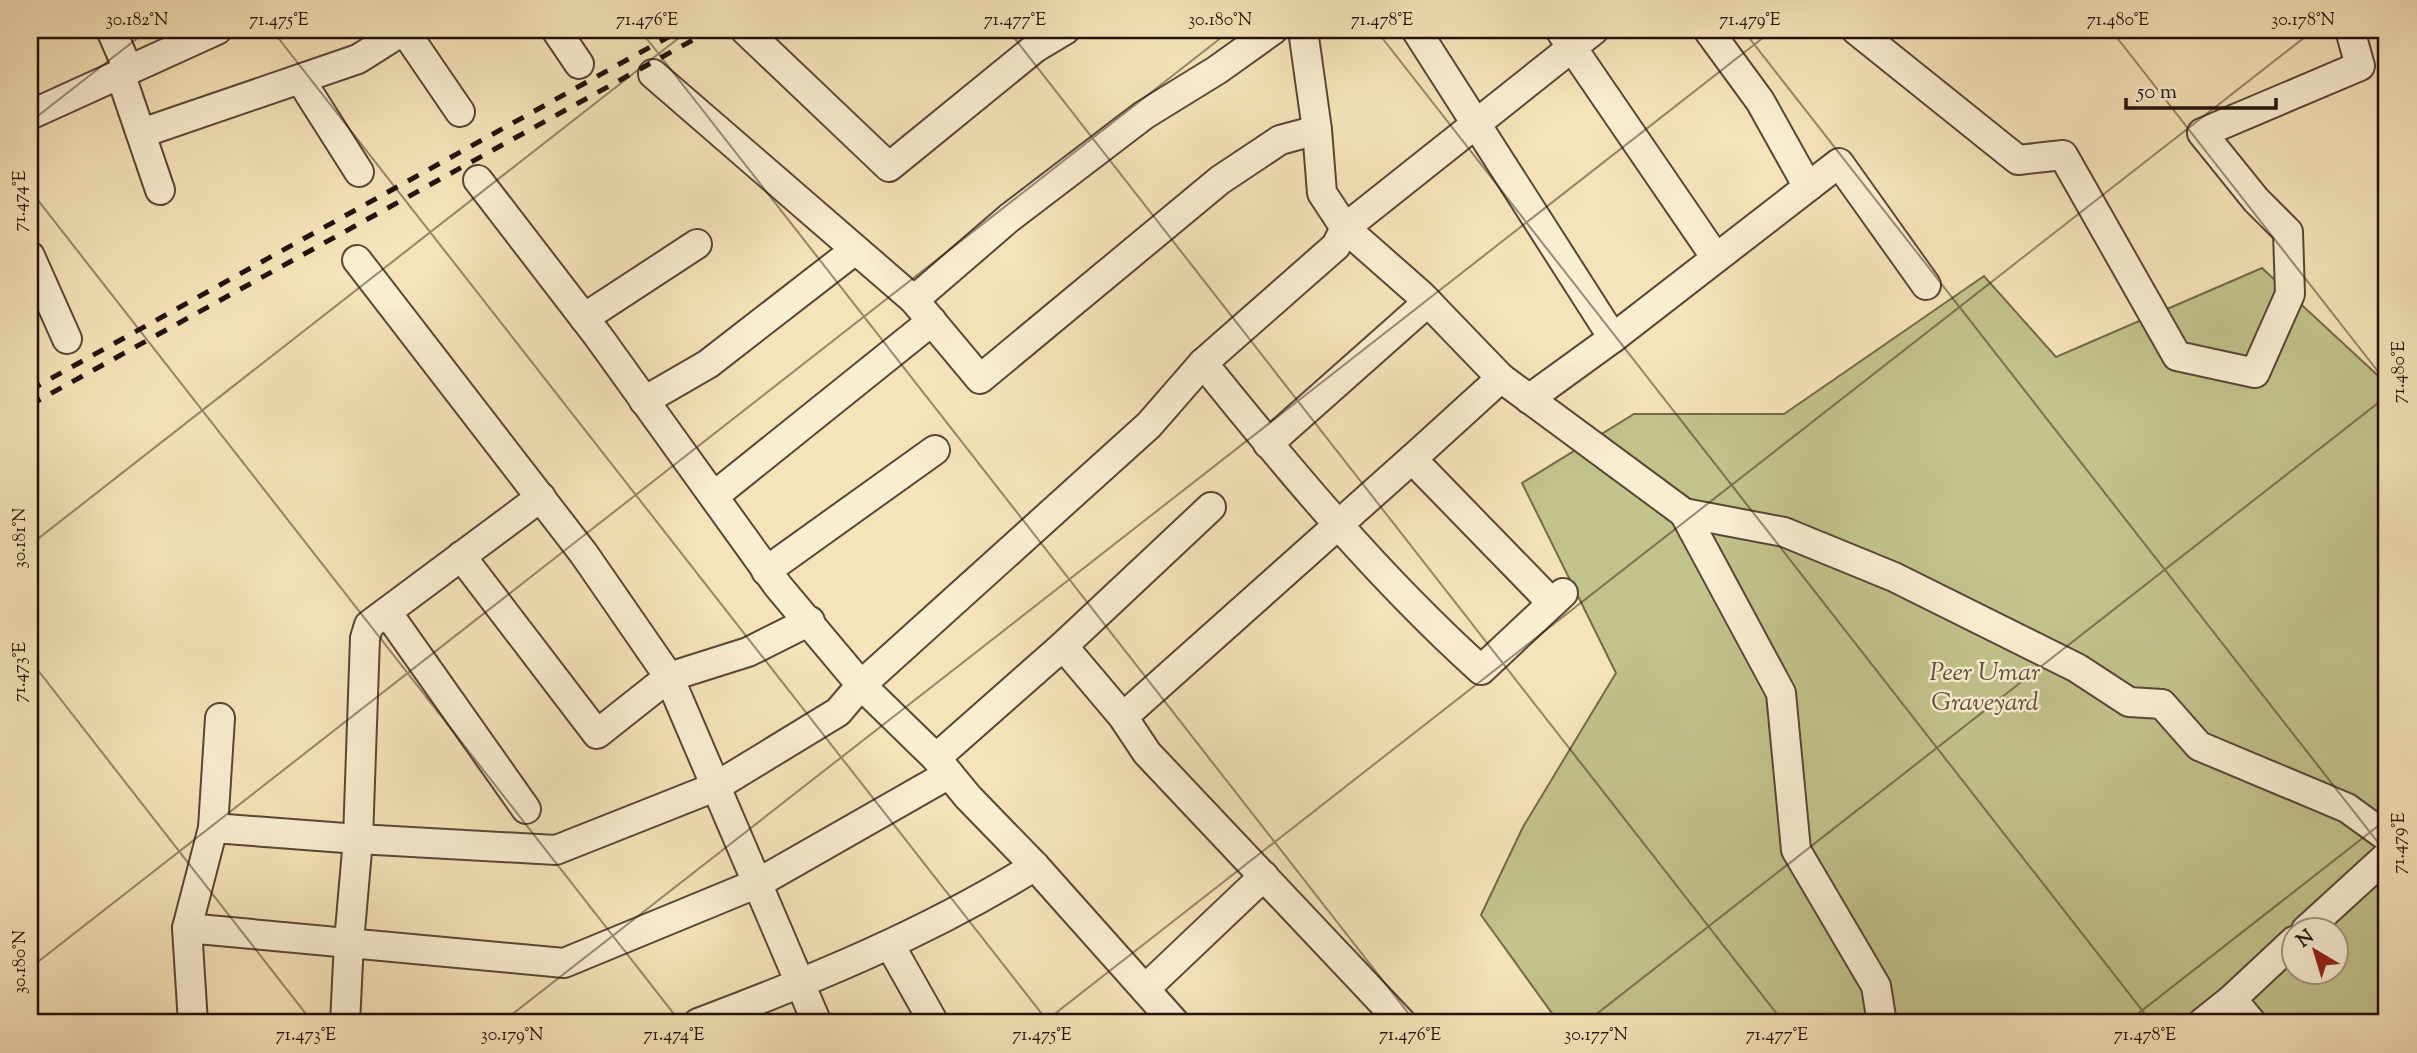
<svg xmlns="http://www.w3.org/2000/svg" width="2417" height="1053" font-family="'Sorts Mill Goudy',serif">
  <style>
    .green { fill: #c2c28b; stroke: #746a4b; stroke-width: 2; fill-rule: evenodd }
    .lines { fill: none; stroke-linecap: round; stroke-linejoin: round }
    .minor-casing { stroke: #594636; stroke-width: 32 }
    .minor { stroke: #f9edd2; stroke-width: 28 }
    .rail { stroke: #25120b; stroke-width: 5; stroke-dasharray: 12 12; stroke-linecap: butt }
    .shaded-wall { fill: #9e7464; stroke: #25120b; stroke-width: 2 }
    .ticks { fill: none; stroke: #25120b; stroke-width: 2; stroke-opacity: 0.45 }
    .labels { text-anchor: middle; stroke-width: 5; stroke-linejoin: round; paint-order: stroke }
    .park-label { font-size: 26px; font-style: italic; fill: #5c5038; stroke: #f9edd2 }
    .neatline { fill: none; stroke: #25120b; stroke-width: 2.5 }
    .ticks-label { font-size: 18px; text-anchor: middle; fill: #25120b }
  </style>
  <rect width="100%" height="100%" fill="#f6e3b9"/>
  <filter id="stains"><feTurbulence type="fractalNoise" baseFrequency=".00286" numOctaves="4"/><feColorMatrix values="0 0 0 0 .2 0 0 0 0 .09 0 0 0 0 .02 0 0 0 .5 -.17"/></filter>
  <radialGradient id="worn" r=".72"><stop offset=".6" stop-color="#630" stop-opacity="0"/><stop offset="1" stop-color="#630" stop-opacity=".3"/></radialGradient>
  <path class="green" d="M2262,268L2387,384V1023H1731L1725,1015L1678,1023H1559L1481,915L1523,827L1616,673L1522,483L1634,414H1784L1984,276L2056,357ZM2294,930H2336V972H2294Z"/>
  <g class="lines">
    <defs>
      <g id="minor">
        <path d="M111,30L128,69"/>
        <path d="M404,30L460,112"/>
        <path d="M556,30L579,64"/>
        <path d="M745,30L889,167L1035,48L1065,30"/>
        <path d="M1416,30L1613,338"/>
        <path d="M1560,30L1716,258"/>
        <path d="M1708,30L1760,101L1808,187"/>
        <path d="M1856,30L2018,160L2063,155L2177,356L2255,373L2290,294L2288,232L2256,200L2202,133L2360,66L2350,30"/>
        <path d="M120,73L160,190"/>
        <path d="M653,74L914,300L980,379L1220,180L1280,140L1317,130L1303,30"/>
        <path d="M300,79L359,172"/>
        <path d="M30,115L217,30"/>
        <path d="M1317,130L1322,193L1345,228L1421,295L1501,378L1412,459L1552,603"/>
        <path d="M142,133L358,59L404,30"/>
        <path d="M478,180L598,336L778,586L861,685L936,758L968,797L1035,866L1175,1023"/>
        <path d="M30,256L67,339"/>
        <path d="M357,260L584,554L669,677L817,1023"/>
        <path d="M914,300L1009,218L1144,115L1217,70L1273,30"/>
        <path d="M584,318L697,244"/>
        <path d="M1203,363C1290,471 1378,577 1481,670L1563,593"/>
        <path d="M1501,378L1684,513L1784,532L1894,577L2077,668L2129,702L2162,704L2199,746L2347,808L2387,837"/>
        <path d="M1529,399L1613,338L1839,163L1926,285"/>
        <path d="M644,401L708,364L855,250"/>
        <path d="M1268,444L1428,302"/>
        <path d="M714,496L932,321"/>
        <path d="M1684,513L1781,693L1796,850L1876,986L1882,1023"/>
        <path d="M461,556L597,734L669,677L748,652L810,621"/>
        <path d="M766,571L935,450"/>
        <path d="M387,612L526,809"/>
        <path d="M1063,646L1123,717L1147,753L1402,1023"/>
        <path d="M1123,717L1412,459"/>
        <path d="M936,758L1063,646L1211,507"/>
        <path d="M213,828L220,718"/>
        <path d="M187,928L213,828L358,839L556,850L715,787L838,712L861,685L1149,425L1203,363L1336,246L1345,228L1594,30"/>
        <path d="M2306,930L2387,856"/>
        <path d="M890,945L934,1023"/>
        <path d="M1145,989L1264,876"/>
        <path d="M2232,999L2252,1023"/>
        <path d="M193,1023L187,928L564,963L758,883L949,774"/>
        <path d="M345,1023L349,942L358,839L365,638L369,625L541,497"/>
        <path d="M698,1023C815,979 929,932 1035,866"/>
        <path d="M2202,1023L2232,999L2294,941"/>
      </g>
    </defs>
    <use href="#minor" class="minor-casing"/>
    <use href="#minor" class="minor"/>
    <g class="rail">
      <path d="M30,390L681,30"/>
      <path d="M30,405L711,30"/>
    </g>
  </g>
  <path class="shaded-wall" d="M35,30H46L33,35Z"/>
  <path class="ticks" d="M272,30L1049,1023M640,30L1416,1023M1008,30L1784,1023M1376,30L2152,1023M1743,30L2387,854M2111,30L2387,383M30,122L148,30M30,190L681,1023M30,545L689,30M30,660L313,1023M30,968L1231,30M501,1023L1773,30M1043,1023L2314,30M1585,1023L2387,396M2126,1023L2387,819"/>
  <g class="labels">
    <g class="park-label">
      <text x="1985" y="680">Peer Umar<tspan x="1985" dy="30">Graveyard</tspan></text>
    </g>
  </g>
  <rect width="2417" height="1053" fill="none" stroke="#f6e3b9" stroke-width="77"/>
  <g transform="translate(2315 951) rotate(322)"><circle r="33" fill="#f9edd2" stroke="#a49582" stroke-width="2"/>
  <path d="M0-5L12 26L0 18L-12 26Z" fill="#8f2418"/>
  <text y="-10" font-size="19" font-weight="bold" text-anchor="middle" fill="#25120b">N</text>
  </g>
  <path d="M2126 98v10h150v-10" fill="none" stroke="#25120b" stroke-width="3.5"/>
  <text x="2137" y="98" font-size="21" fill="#25120b" stroke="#f9edd2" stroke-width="5" paint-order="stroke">50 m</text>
  <rect x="38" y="38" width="2340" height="976" class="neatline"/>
  <g class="ticks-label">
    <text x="137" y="25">30.182°N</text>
    <text x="279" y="25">71.475°E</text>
    <text x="647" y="25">71.476°E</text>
    <text x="1015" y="25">71.477°E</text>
    <text x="1220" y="25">30.180°N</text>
    <text x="1382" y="25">71.478°E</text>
    <text x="1750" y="25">71.479°E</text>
    <text x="2118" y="25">71.480°E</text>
    <text x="2303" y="25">30.178°N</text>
    <text transform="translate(19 201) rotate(-90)" y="6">71.474°E</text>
    <text transform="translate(2398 372) rotate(-90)" y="6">71.480°E</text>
    <text transform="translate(19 538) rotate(-90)" y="6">30.181°N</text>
    <text transform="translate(19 672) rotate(-90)" y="6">71.473°E</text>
    <text transform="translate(2398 843) rotate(-90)" y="6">71.479°E</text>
    <text transform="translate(19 962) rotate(-90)" y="6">30.180°N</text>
    <text x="306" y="1040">71.473°E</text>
    <text x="512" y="1040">30.179°N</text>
    <text x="674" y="1040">71.474°E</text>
    <text x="1042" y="1040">71.475°E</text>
    <text x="1410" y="1040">71.476°E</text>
    <text x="1596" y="1040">30.177°N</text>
    <text x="1777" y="1040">71.477°E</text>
    <text x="2145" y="1040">71.478°E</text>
  </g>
  <rect width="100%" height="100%" filter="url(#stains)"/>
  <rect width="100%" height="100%" fill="url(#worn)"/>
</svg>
